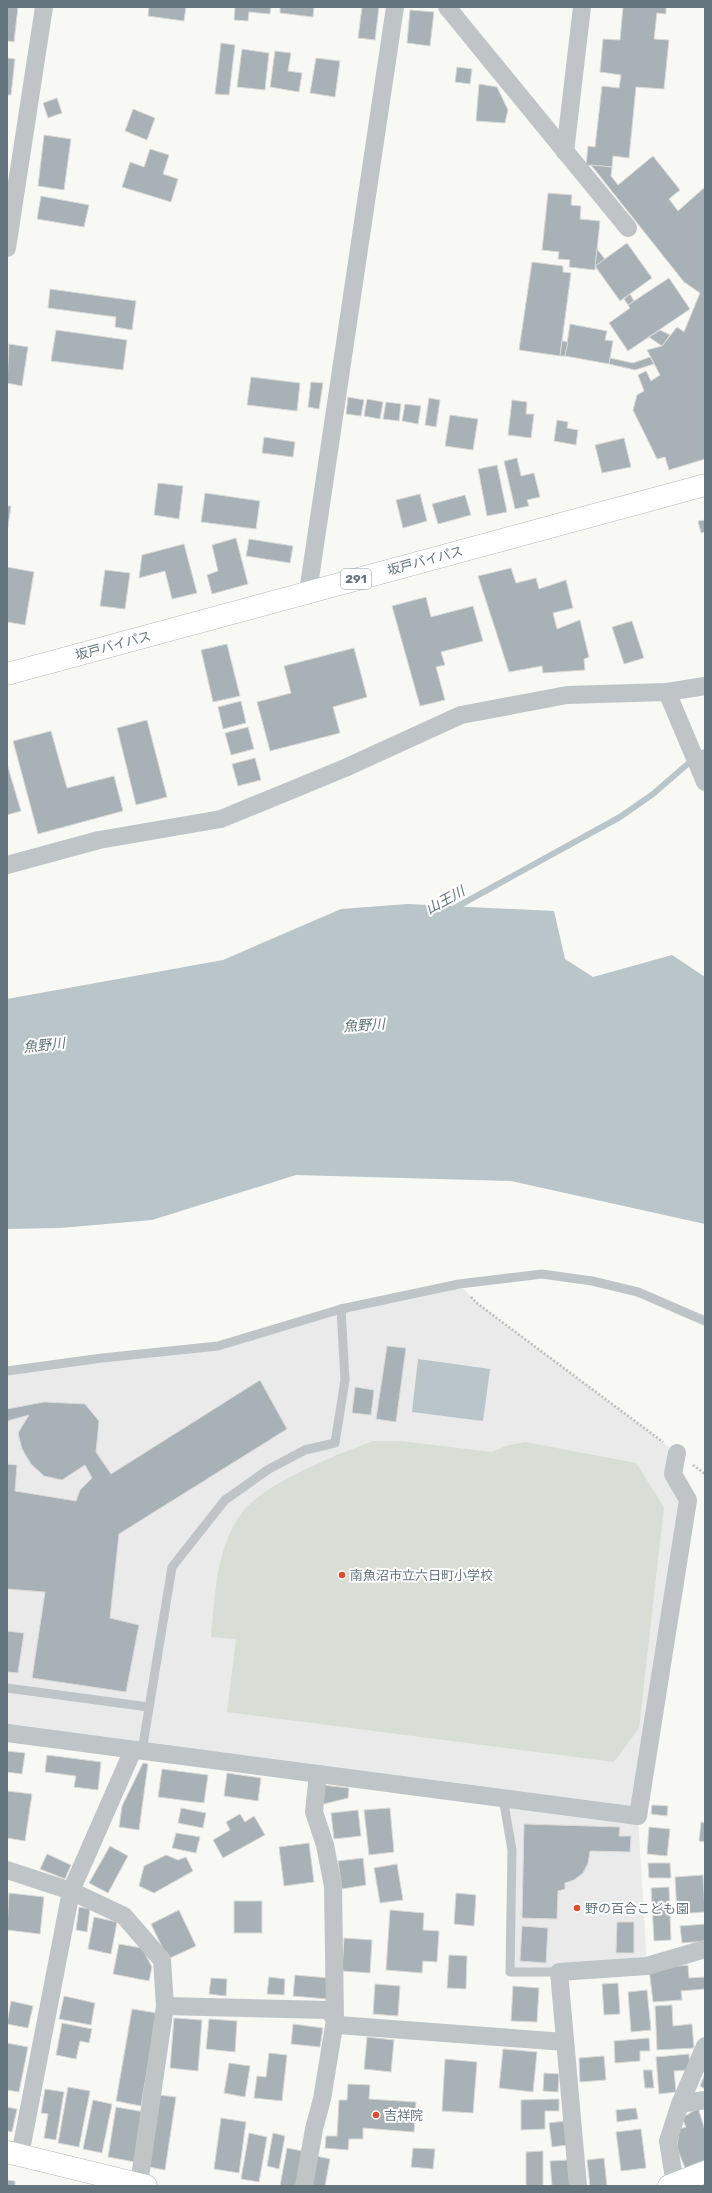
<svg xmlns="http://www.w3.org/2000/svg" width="712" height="2193" font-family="Rubik,'Noto Sans JP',sans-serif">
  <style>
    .built { fill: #e9eae9 }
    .green { fill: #d8ddd5 }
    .water { fill: #b9c5c9 }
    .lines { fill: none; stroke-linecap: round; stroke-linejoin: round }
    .stream { stroke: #b9c5c9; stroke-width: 6 }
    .building { fill: #a8b1b6; stroke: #dadad8 }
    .secondary-casing { stroke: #b2b8bc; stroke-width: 23 }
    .trunk-casing { stroke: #b3b7ba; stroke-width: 23 }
    .path { stroke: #babdbf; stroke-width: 2.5; stroke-dasharray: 2 2; stroke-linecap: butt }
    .service { stroke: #bfc4c7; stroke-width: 9 }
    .minor { stroke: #bfc4c7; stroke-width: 18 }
    .secondary { stroke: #fff; stroke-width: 22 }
    .trunk { stroke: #fff; stroke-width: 22 }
    .poi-dot { fill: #dd4d30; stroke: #fff; stroke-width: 1.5 }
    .labels { text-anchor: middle; stroke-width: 4; stroke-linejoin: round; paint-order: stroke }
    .shield { fill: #fff; stroke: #929ea5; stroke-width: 1 }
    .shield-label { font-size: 12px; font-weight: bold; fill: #64757f }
    .street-label { font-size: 13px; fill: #64757f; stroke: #fff }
    .poi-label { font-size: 13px; fill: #64757f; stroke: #fff; text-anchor: start }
    .water-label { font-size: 14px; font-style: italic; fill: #5f747a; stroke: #fff }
  </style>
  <rect width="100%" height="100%" fill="#f8f8f5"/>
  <path class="built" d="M459,1284L478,1304L677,1453L688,1500L638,1816L647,1966L510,1972L512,1850L503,1798L7,1733V1371L218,1346L341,1309Z"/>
  <path class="green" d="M373,1441H400L492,1452L506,1446L525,1442L636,1463L664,1507L639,1728L614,1762L227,1712L236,1639L211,1637C215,1597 216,1548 241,1514C262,1484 338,1454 373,1441Z"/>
  <g class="water">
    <path d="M408,904L554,911L565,959L593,977L672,955L705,977V1224L511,1181L296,1175L152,1220L60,1228L7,1229V999L223,960L341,909Z"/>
    <path d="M418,1359L490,1369L483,1421L412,1412Z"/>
  </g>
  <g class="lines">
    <path class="stream" d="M451,910L620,817L653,794L698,755L705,752"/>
  </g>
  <g class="building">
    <path d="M7,7H18L14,42L7,41Z"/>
    <path d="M149,7H186L184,21L148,16Z"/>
    <path d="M235,7H271L270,14L249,12L248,21L234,20Z"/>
    <path d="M280,7H314L313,17L280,13Z"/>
    <path d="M362,7H379L375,40L358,38Z"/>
    <path d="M623,7H666V14L657,13L654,39L669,40L664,89L636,87L629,158L613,156L612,167L586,165L588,146L595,147L602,86L619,88L621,75L600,72L603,39L620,40Z"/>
    <path d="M410,10L434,12L430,46L407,43Z"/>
    <path d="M221,43L235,45L229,95L215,94Z"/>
    <path d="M242,49L269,53L265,90L237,87Z"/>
    <path d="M275,51L291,53L288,71L302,73L299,92L270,87Z"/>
    <path d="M7,58L15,59L11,95H7Z"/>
    <path d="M316,58L340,61L335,97L310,93Z"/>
    <path d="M457,67L472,69L470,84L455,82Z"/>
    <path d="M479,84L497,87L508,110L505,123L476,121Z"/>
    <path d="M57,98L62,113L48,118L43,103Z"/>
    <path d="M133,109L155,118L147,140L125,131Z"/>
    <path d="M44,135L71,139L64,190L38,186Z"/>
    <path d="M150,149L169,155L163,174L178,179L171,202L122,187L130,162L144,167Z"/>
    <path d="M653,156L680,190L669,199L678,211L705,187V459L669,470L665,457L657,459L633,410L637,395L644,391L638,375L646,371L651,381L660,375L647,350L662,346L677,327L684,332L700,293L684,282L591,165L612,167L611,176L618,185Z"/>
    <path d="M548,193L572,195L571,205L581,206L580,219L600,221L595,270L569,267L570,260L558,259L559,252L542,250Z"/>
    <path d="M41,196L89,205L84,227L37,219Z"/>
    <path d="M627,243L652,278L620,301L595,266Z"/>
    <path d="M597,249L605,259L595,266Z"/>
    <path d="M532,262L563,266V272L571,273L560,356L519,350Z"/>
    <path d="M669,278L690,309L628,351L609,323L630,308L628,305Z"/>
    <path d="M50,289L136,301L132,330L115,327L116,317L48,308Z"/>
    <path d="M630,294L634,301L628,305L624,299Z"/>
    <path d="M570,324L607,331L605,340L613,341L609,364L565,356Z"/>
    <path d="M56,330L127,340L123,370L51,361Z"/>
    <path d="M660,330L670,335L662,346L649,337Z"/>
    <path d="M562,341L568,342L565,356H560Z"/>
    <path d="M9,344L28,347L22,386L7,383Z"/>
    <path d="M650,357L654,364L635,370L609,364L610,358L633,363Z"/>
    <path d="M251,377L300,383L297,411L247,405Z"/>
    <path d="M311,382L323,383L319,409L308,407Z"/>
    <path d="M348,397L364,400L361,416L346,414Z"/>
    <path d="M429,398L440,400L436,427L425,425Z"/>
    <path d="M367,399L383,402L380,419L364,416Z"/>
    <path d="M512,400L527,402L526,414H534L531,438L508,435Z"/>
    <path d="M386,402L401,404L399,421L383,419Z"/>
    <path d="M405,404L421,406L418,424L402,421Z"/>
    <path d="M450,415L478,419L473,450L445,446Z"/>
    <path d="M557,420L568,422L567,428L578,430L576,445L554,441Z"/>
    <path d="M264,437L295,442L293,457L262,453Z"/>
    <path d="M624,438L631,467L602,473L595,445Z"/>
    <path d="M517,458L521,476L534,473L540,497L527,500L529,506L515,509L504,461Z"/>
    <path d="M497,465L507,512L487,516L478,469Z"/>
    <path d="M158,483L183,486L179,519L154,515Z"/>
    <path d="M205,493L260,501L256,529L201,522Z"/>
    <path d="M420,494L427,521L403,528L396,500Z"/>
    <path d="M465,495L471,515L438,524L432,504Z"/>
    <path d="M7,506H11L7,533Z"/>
    <path d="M705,520V532L701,533L698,521Z"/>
    <path d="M236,538L248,584L212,594L207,575L218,571L212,545Z"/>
    <path d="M249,539L293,546L290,563L246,556Z"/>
    <path d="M184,544L197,593L172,599L165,571L139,578L142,555Z"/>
    <path d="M7,567L34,572L25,625L7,622Z"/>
    <path d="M511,568L516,583L536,578L539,589L566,580L573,608L553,613L557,629L580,620L589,657L584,659L585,670L543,673L542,666L509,672L478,576Z"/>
    <path d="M105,570L130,573L125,609L100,606Z"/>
    <path d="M426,597L431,617L473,606L483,641L441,652L445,665L436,667L445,700L420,706L392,606Z"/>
    <path d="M632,621L644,658L624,664L612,627Z"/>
    <path d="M227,644L240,696L213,702L201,650Z"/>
    <path d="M354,648L367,697L333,707L340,733L270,751L257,702L291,693L284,666Z"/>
    <path d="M241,701L246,723L223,729L218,707Z"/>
    <path d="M147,720L167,797L136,805L117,728Z"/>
    <path d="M248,727L254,749L231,755L225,733Z"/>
    <path d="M51,731L67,788L114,776L123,811L38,834L13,741Z"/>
    <path d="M255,758L261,780L238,786L232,764Z"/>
    <path d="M7,764L21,811L7,815Z"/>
    <path d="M387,1346L406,1348L396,1422L376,1419Z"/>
    <path d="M260,1380L287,1429L119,1534L110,1618L139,1625L126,1692L32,1678L45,1592L7,1589V1464L17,1465L15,1491L76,1501L80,1490L92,1478L85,1465L62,1480L44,1476L31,1464L22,1449L18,1433L29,1415L7,1421V1409L44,1402L85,1404L99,1421L96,1452L111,1474Z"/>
    <path d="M355,1387L374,1390L371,1415L352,1413Z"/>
    <path d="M7,1631L24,1633L18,1673L7,1672Z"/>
    <path d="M7,1751L25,1753L22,1774L7,1772Z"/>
    <path d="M47,1755L101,1762L98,1790L74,1787L76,1776L45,1772Z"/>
    <path d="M143,1763L148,1764L139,1830L119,1827L122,1806Z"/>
    <path d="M162,1769L208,1775L204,1803L158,1797Z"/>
    <path d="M227,1773L261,1778L258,1801L224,1796Z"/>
    <path d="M322,1785L349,1788L348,1798L320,1805Z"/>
    <path d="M7,1791L32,1794L25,1841L7,1838Z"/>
    <path d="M652,1805L668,1806L667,1816L651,1814Z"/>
    <path d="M181,1808L206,1813L203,1828L178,1823Z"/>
    <path d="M390,1808L394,1852L369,1855L364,1810Z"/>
    <path d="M358,1810L361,1836L334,1839L331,1813Z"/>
    <path d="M240,1814L245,1822L254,1816L265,1835L223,1858L213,1840L230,1830L226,1822Z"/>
    <path d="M701,1822L705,1823V1842L699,1841Z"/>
    <path d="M524,1824L620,1827L619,1836H631L630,1852L590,1851L588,1863L583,1873L574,1880L565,1883V1889L558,1891L557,1919L522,1918Z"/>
    <path d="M649,1827L670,1829L667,1856L647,1854Z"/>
    <path d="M176,1833L200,1837L196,1853L172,1848Z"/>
    <path d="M309,1843L314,1882L284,1886L279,1847Z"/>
    <path d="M110,1846L128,1856L108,1893L89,1883Z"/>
    <path d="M47,1854L71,1865L65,1879L40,1869Z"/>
    <path d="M166,1855L178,1860L186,1857L193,1871L154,1893L139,1886L144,1866Z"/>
    <path d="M363,1858L366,1885L342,1889L338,1861Z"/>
    <path d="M648,1863H670L671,1878H649Z"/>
    <path d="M397,1864L403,1900L380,1903L374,1868Z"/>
    <path d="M703,1875L705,1912L677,1914L675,1877Z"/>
    <path d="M669,1887L671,1940L654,1941L651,1888Z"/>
    <path d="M9,1893L44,1897L40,1934L7,1930Z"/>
    <path d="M456,1893L476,1895L474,1926L454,1924Z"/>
    <rect x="234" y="1901" width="28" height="32"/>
    <path d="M79,1907L90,1909L87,1932L76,1930Z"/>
    <path d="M179,1910L196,1946L168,1959L151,1924Z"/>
    <path d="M390,1910L424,1913L423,1930L439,1931L437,1962L423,1961L422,1973L386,1970Z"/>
    <path d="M94,1917L117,1922L111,1954L88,1949Z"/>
    <path d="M617,1922H634V1953H616Z"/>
    <path d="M705,1924V1941L682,1943L680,1926Z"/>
    <path d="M522,1926L548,1928L546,1963L520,1961Z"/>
    <path d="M344,1938L372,1940L370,1973L342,1971Z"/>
    <path d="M119,1944L142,1948L152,1967L149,1981L113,1974Z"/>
    <path d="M449,1955L467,1956L466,1989L447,1988Z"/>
    <path d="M688,1965L689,1978L705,1977V1989L681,1991L682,2000L653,2002L649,1969Z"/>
    <path d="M295,1975L329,1978L327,1999L293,1996Z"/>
    <path d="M269,1977L285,1979L284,1995L267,1994Z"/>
    <path d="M211,1978L227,1979L226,1996L209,1994Z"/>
    <path d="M618,1983L620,2014L604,2015L602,1984Z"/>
    <path d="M375,1984L400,1986L398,2016L373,2014Z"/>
    <path d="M513,1986L539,1988L537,2022L511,2021Z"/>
    <path d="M647,1990L651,2030L631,2032L628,1992Z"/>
    <path d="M64,1996L95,2003L91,2025L59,2019Z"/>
    <path d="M11,2001L33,2006L28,2028L7,2024Z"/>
    <path d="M672,2005L673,2026L692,2024L694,2048L657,2050L655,2006Z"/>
    <path d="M132,2009L157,2013L141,2106L116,2101Z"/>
    <path d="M174,2018L202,2020L198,2071L170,2068Z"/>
    <path d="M209,2019L237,2021L235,2052L206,2049Z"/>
    <path d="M62,2023L92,2029L89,2043L80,2041L76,2059L56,2055Z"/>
    <path d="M293,2024L323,2028L320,2047L291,2044Z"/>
    <path d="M367,2037L394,2040L391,2072L364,2069Z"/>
    <path d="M649,2038L650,2051H640V2061L615,2063L614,2041Z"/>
    <path d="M7,2043L28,2047L19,2092L7,2090Z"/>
    <path d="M503,2049L537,2052L533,2092L499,2088Z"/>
    <path d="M269,2053L287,2055L282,2101L254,2098L257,2076L266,2077Z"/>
    <path d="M689,2054L690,2070L674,2071L676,2092L659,2094L656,2057Z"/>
    <path d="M604,2056L606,2080L580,2082L579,2058Z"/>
    <path d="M445,2059L477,2062L473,2113L442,2111Z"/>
    <path d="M229,2063L250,2066L245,2097L224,2093Z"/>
    <path d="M643,2070H652L654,2088H645Z"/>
    <path d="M544,2073L559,2074L558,2092L543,2091Z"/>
    <path d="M705,2074V2089L700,2086Z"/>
    <path d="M348,2084L370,2085L369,2099L416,2102L414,2132L363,2128V2139H349L348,2150L325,2148L326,2136H337L339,2100H347Z"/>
    <path d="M68,2087L90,2091L79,2147L58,2143Z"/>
    <path d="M45,2089L64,2092L56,2140L44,2138L48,2114L41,2113Z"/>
    <path d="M159,2095L176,2097L165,2170L149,2167Z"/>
    <path d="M559,2099V2111H545V2129L521,2130V2100Z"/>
    <path d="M93,2100L112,2104L102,2153L83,2149Z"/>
    <path d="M7,2107L17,2109L12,2132L7,2131Z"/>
    <path d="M116,2107L144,2112L135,2162L108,2157Z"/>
    <path d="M636,2108L638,2119L617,2122L616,2110Z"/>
    <path d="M698,2108L705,2130V2160L685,2168L677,2148L679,2129L686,2127L682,2118Z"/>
    <path d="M221,2118L246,2122L239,2173L214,2169Z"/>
    <path d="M564,2121L567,2145L552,2147L549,2123Z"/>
    <path d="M641,2129L646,2168L621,2171L616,2132Z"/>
    <path d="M249,2133L267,2137L259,2182L241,2179Z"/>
    <path d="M273,2133L285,2136L279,2169L267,2166Z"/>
    <path d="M287,2148L303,2151L296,2186H280Z"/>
    <path d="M413,2148L435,2149L433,2169L411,2167Z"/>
    <path d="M543,2151V2186H526V2152Z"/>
    <path d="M316,2156L330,2159L325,2186H310Z"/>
    <path d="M604,2158L607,2186H590L587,2160Z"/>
    <path d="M568,2160L570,2186H552L550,2161Z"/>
    <path d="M7,2180L15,2181V2186H7Z"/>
  </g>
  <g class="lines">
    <defs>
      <g id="secondary">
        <path d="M7,2152L146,2186"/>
        <path d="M669,2186L705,2172"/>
      </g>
      <path id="trunk" d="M7,674L705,485"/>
    </defs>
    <use href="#secondary" class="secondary-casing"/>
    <use href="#trunk" class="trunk-casing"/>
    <g class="path">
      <path d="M471,1297L478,1304L663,1442"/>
      <path d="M693,1465L705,1474"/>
    </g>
    <g class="service">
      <path d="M7,1371L102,1358L218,1346L341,1309L459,1284L542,1274L592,1281L638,1292L705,1321"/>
      <path d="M7,1688L149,1707"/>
      <path d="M142,1751L172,1567L225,1500L269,1469L305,1450L335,1443L345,1380L341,1309"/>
      <path d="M503,1798L512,1850L510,1972H559"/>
    </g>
    <g class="minor">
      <path d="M447,7L628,228"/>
      <path d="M565,152L582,7"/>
      <path d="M7,248L44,7"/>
      <path d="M308,592L395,7"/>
      <path d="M667,692L705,782"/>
      <path d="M7,865L99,840L221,819L345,768L461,715L567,695L667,692L705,686"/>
      <path d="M7,1733L638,1816L688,1500L673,1474L677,1453"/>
      <path d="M7,1870L71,1891L124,1916L162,1960L165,2006L139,2184"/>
      <path d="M165,2006L329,2010L338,2025L565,2042"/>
      <path d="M680,2104L705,2100"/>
      <path d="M20,2155L71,1891L133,1750"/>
      <path d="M675,2184L668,2141L680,2104L705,2046"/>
      <path d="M304,2186L314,2129L322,2099L335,2020L333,1886L325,1845L314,1812L318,1774"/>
      <path d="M578,2186L559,1972L647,1966L705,1949"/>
    </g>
    <use href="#secondary" class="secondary"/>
    <use href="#trunk" class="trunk"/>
  </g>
  <g class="poi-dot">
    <circle cx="342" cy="1575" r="4"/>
    <circle cx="577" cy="1908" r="4"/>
    <circle cx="376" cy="2115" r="4"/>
  </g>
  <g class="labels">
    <rect class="shield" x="341" y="569" width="30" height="20" rx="3"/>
    <g class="shield-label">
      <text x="356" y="583">291</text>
    </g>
    <g class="street-label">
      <text transform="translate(425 560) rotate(-15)" y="5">坂戸バイパス</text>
      <text transform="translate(113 645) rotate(-15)" y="5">坂戸バイパス</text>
    </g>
    <g class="poi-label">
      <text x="350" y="1580">南魚沼市立六日町小学校</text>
      <text x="585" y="1913">野の百合こども園</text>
      <text x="384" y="2120">吉祥院</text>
    </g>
    <g class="water-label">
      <text transform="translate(445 900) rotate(-29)" y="5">山王川</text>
      <text transform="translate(364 1025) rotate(-4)" y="5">魚野川</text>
      <text transform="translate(44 1045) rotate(-6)" y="5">魚野川</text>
    </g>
  </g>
  <rect width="712" height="2193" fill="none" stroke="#64757f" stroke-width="16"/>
</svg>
